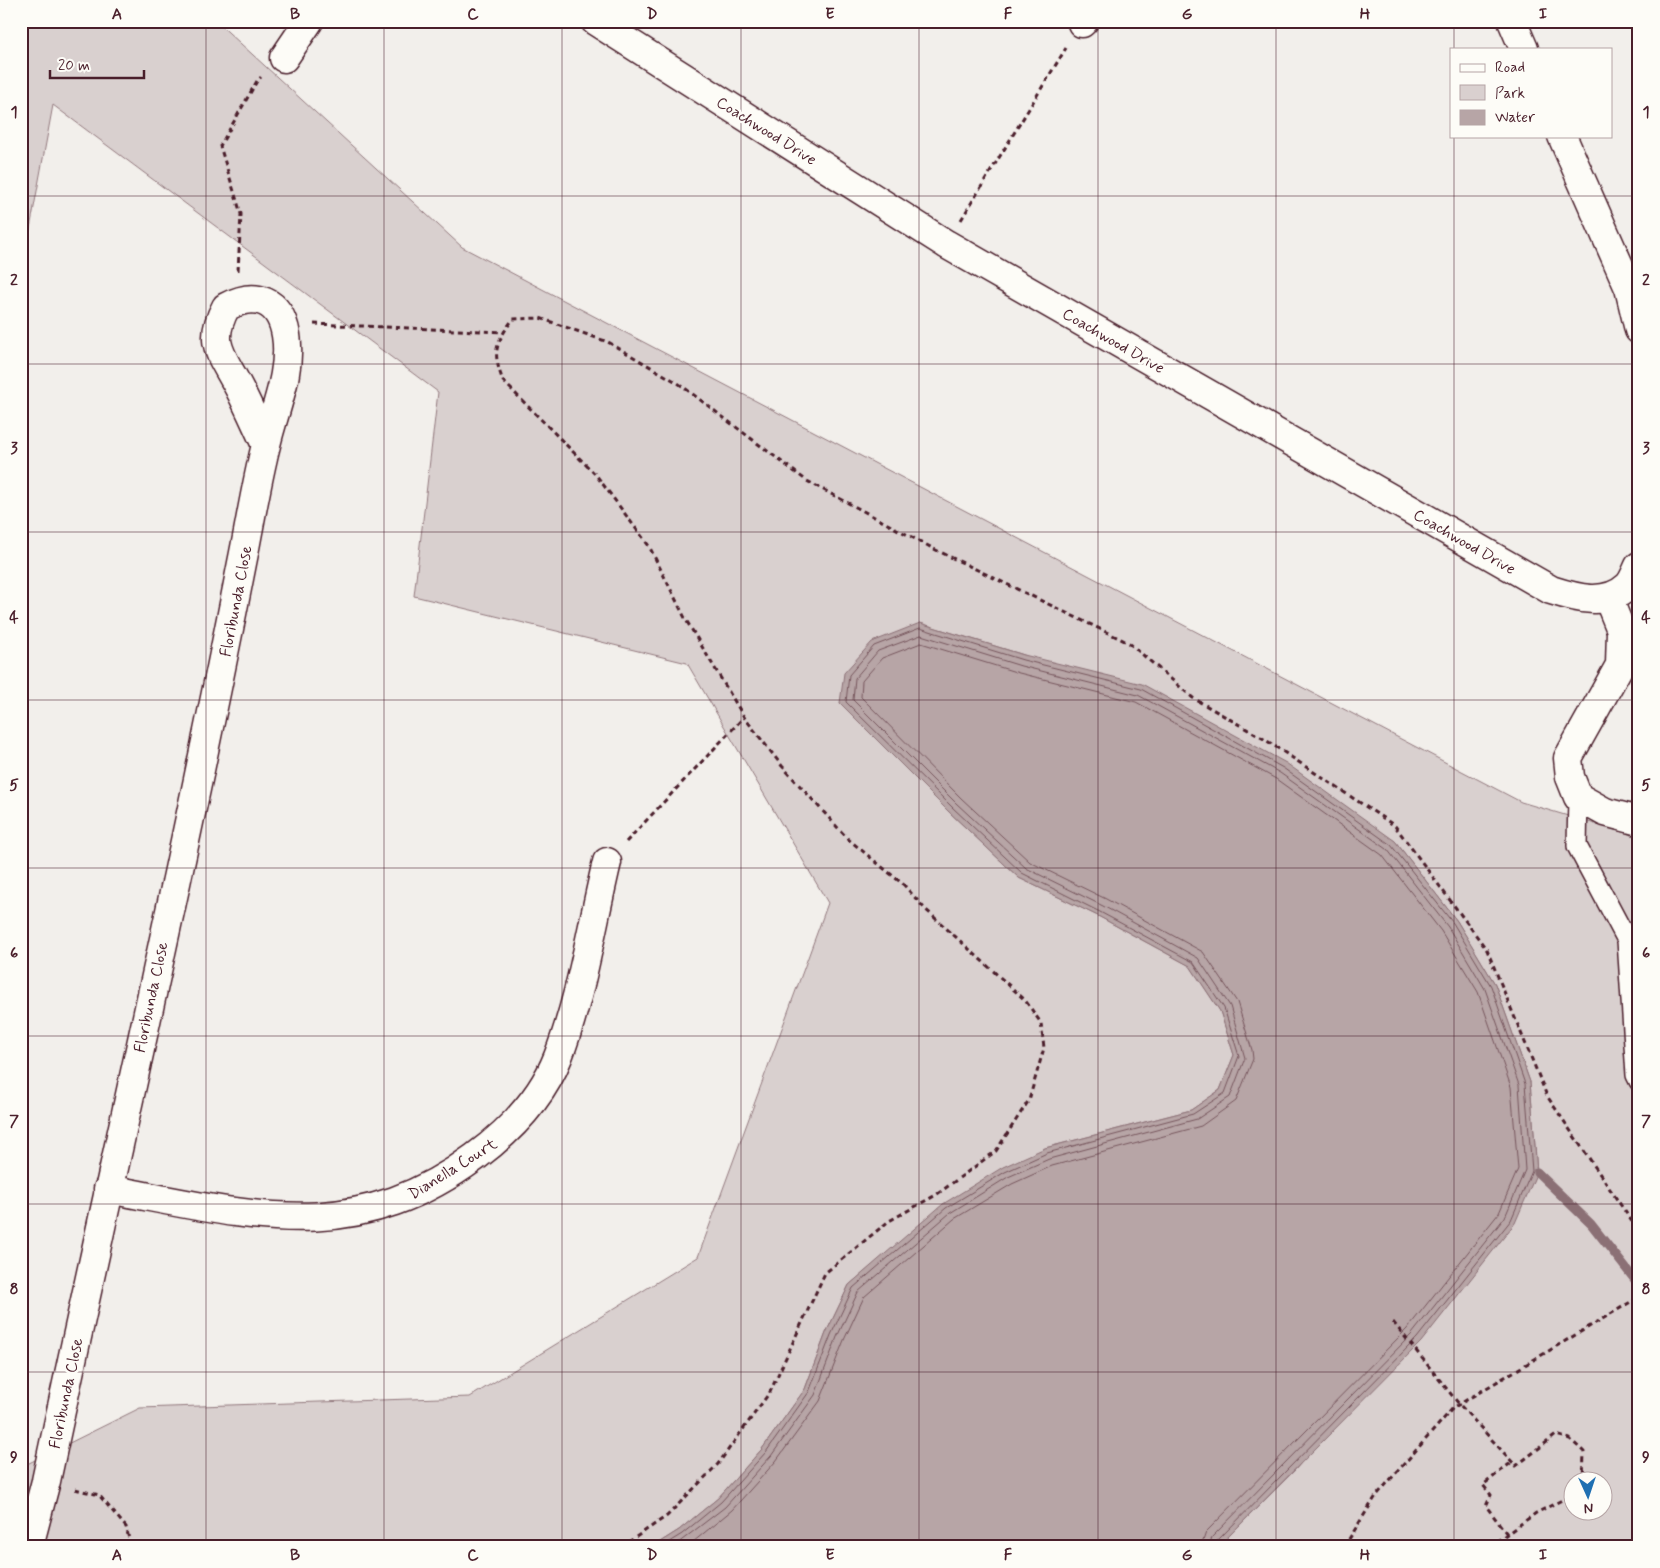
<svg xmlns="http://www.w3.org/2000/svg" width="1660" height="1568" font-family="Mynerve,sans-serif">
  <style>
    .green { fill: #d9d0cf; stroke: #92787d; fill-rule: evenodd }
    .water { fill: #b7a5a6; stroke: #8b6f75 }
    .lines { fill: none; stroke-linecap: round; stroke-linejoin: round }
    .shore { stroke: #76555c; stroke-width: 1 }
    .stream { stroke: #8b6f75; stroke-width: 9 }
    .lane-casing { stroke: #4a1f2b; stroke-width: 22 }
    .street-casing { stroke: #4a1f2b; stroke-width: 31 }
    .path { stroke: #4a1f2b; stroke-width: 3; stroke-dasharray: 5 4; stroke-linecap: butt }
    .lane { stroke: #fdfcf7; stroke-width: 19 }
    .street { stroke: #fdfcf7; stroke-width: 28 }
    .grid { fill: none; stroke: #4a1f2b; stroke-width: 1; stroke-opacity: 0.55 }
    .labels { text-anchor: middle; stroke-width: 5; stroke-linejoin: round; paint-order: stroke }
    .street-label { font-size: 16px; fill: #4a1f2b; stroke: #fdfcf7 }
    .neatline { fill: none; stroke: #4a1f2b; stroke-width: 2 }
    .grid-label { font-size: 16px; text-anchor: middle; font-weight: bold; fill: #4a1f2b }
  </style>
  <rect width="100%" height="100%" fill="#f2efeb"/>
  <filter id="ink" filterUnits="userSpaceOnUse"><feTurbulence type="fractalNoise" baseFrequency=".02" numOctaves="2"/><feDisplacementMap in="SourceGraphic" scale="10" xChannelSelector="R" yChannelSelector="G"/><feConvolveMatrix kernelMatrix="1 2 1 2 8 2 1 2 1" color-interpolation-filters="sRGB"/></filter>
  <g filter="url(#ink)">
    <path class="green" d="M21,21H216L462,247L1521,802L1639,837V1547H1218L1296,1469L1537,1172L1530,1082L1495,984L1457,921L1395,841L1024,655L920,623L840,703L948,811L1019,878L1098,916L1190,966L1220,1011L1234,1055L1220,1090L1191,1110L1045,1148L890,1251L849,1285L826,1333L805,1389L762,1449L718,1498L679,1530L652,1547H21V1467L140,1408L470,1397L698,1257L828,903L687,663L414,596L438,392L53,105L21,277ZM1572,1480H1602V1510H1572Z"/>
    <path class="water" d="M920,623L1024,655L1142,684L1286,763L1395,841L1457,921L1495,984L1530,1082L1537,1172L1515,1223L1421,1342L1218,1547H652L679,1530L718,1498L762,1449L805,1389L826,1333L849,1285L943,1204L1003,1167L1045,1148L1191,1110L1220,1090L1234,1055L1220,1011L1190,966L1098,916L1019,878L948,811L840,703L844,673L872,642Z"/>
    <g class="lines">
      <g class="shore">
        <path d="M661,1547L682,1534L721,1502L766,1452L809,1392L831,1335L853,1288L946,1208L1005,1172L1047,1153L1193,1114L1225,1093L1239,1056L1224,1008L1193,962L1100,912L1022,873L952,807L846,702L849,675L874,646L920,628L1023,660L1141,689L1283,768L1391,845L1453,923L1491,986L1525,1084L1532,1171L1511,1220L1417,1338L1217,1541L1215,1547"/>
        <path d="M673,1547L725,1507L771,1456L815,1395L837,1337L858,1292L950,1213L1008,1177L1049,1159L1197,1119L1230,1097L1245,1058L1230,1006L1198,958L1103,906L1026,868L956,803L853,700L855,678L878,651L921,635L1021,666L1138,695L1280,773L1387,849L1448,927L1485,989L1519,1085L1525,1170L1505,1217L1412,1334L1212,1537L1209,1547"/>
        <path d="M687,1547L732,1510L776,1461L820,1401L844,1340L864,1297L954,1219L1012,1184L1052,1166L1201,1126L1236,1101L1253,1059L1252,1050L1237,1002L1203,952L1106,899L1030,862L961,798L861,697L862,681L882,658L921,643L1019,673L1136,702L1276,779L1382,855L1441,931L1478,992L1511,1087L1518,1169L1499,1213L1407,1329L1206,1532L1201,1547"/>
      </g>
      <path class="stream" d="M1537,1172L1591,1224L1639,1285"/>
      <defs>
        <path id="lane" d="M1578,797L1577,846L1627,940L1636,1075L1639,1081"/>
        <g id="street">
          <path d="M595,21L946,244L1551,590C1576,598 1606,607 1628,586C1633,581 1636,572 1639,566"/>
          <path d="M1512,21L1524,49"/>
          <path d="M1082,23L1084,21"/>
          <path d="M284,58L309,21"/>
          <path d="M1562,136L1629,288L1639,330"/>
          <path d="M1608,598L1621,630L1620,665L1568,758L1570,777L1578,797L1605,812L1639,821"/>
          <path d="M108,1189C245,1214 351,1249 475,1157C510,1131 542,1098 558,1057C581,998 592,924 607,862"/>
          <path d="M26,1547L30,1542L46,1481C111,1175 182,870 242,563C250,524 256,484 266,445C274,410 292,372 286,335C280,300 256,291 226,307C206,344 223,356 239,388C249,407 257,426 266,445"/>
        </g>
      </defs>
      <use href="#lane" class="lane-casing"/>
      <use href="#street" class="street-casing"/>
      <g class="path">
        <path d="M961,220L1066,48"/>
        <path d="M238,271L241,214L220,146L257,81L261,77"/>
        <path d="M314,324L504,332"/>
        <path d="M626,842L744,717"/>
        <path d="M1393,1322L1459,1404L1516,1466L1556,1435L1570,1439L1584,1452L1583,1480"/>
        <path d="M75,1489L99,1495L126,1527L131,1547"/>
        <path d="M1507,1534L1486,1506L1491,1495L1483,1485L1512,1462"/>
        <path d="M621,1547L667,1516L718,1464L770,1392L825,1273L889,1221L936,1195L996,1151L1029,1100L1044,1048L1041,1023L1025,1000L924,908L904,885L848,839L782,766L744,717L686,620L649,546L596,475L503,381C492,352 495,344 513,319L540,318L608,342L678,383L807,481L936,550L1129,643L1193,698L1264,739L1395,826L1487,950L1547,1096L1639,1232"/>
        <path d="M1344,1547L1376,1496L1453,1408L1639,1297"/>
        <path d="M1489,1547L1536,1513L1572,1495"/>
      </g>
      <use href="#lane" class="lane"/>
      <use href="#street" class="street"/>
    </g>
  </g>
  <path class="grid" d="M206,21V1547M384,21V1547M562,21V1547M741,21V1547M919,21V1547M1098,21V1547M1276,21V1547M1454,21V49M1454,136V1547M21,196H1639M21,364H1639M21,532H1639M21,700H1639M21,868H1639M21,1036H1639M21,1204H1639M21,1372H1639"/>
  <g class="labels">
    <g class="street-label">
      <text transform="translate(767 130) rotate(32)" y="6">Coachwood Drive</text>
      <text transform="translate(1114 340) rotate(30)" y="6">Coachwood Drive</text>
      <text transform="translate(1465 541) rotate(30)" y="6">Coachwood Drive</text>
      <text transform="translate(235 601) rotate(-79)" y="6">Floribunda Close</text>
      <text transform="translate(150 997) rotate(-78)" y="6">Floribunda Close</text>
      <text transform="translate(452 1168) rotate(-32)" y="6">Dianella Court</text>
      <text transform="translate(65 1393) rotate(-78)" y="6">Floribunda Close</text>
    </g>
  </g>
  <rect width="1660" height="1568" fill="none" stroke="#fdfcf7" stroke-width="55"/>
  <rect x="1450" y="48" width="162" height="90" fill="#fdfcf7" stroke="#b5a4a5"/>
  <rect x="1460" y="64" width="25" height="8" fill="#fdfcf7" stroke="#b5a4a5"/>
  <text x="1495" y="72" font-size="15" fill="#4a1f2b">Road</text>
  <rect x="1460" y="85" width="25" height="15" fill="#d9d0cf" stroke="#b5a4a5"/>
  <text x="1495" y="98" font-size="15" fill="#4a1f2b">Park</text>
  <rect x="1460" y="110" width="25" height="15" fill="#b7a5a6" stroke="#b5a4a5"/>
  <text x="1495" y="122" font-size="15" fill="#4a1f2b">Water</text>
  <g transform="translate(1588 1496) rotate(177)"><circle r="24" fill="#fdfcf7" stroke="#b5a4a5"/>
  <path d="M0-4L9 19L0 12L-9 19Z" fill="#1f6fb2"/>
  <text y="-8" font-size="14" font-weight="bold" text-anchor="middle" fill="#4a1f2b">N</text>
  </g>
  <path d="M50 70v8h94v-8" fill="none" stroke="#4a1f2b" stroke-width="2.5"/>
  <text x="58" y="70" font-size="15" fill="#4a1f2b" stroke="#fdfcf7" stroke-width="4" paint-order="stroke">20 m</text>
  <rect x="28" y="28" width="1604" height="1512" class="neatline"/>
  <g class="grid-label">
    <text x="117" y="19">A</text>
    <text x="295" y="19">B</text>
    <text x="473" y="19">C</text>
    <text x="652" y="19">D</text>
    <text x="830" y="19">E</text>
    <text x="1008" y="19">F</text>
    <text x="1187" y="19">G</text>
    <text x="1365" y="19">H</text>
    <text x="1543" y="19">I</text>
    <text x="14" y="117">1</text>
    <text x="1646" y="117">1</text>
    <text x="14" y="285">2</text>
    <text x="1646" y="285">2</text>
    <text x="14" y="453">3</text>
    <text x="1646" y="453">3</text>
    <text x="14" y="622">4</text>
    <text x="1646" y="622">4</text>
    <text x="14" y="790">5</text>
    <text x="1646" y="790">5</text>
    <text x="14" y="958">6</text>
    <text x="1646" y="958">6</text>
    <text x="14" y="1126">7</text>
    <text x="1646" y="1126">7</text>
    <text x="14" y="1294">8</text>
    <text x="1646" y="1294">8</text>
    <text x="14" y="1462">9</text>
    <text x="1646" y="1462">9</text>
    <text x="117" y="1560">A</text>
    <text x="295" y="1560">B</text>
    <text x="473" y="1560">C</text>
    <text x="652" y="1560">D</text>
    <text x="830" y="1560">E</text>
    <text x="1008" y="1560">F</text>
    <text x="1187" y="1560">G</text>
    <text x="1365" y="1560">H</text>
    <text x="1543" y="1560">I</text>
  </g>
</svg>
